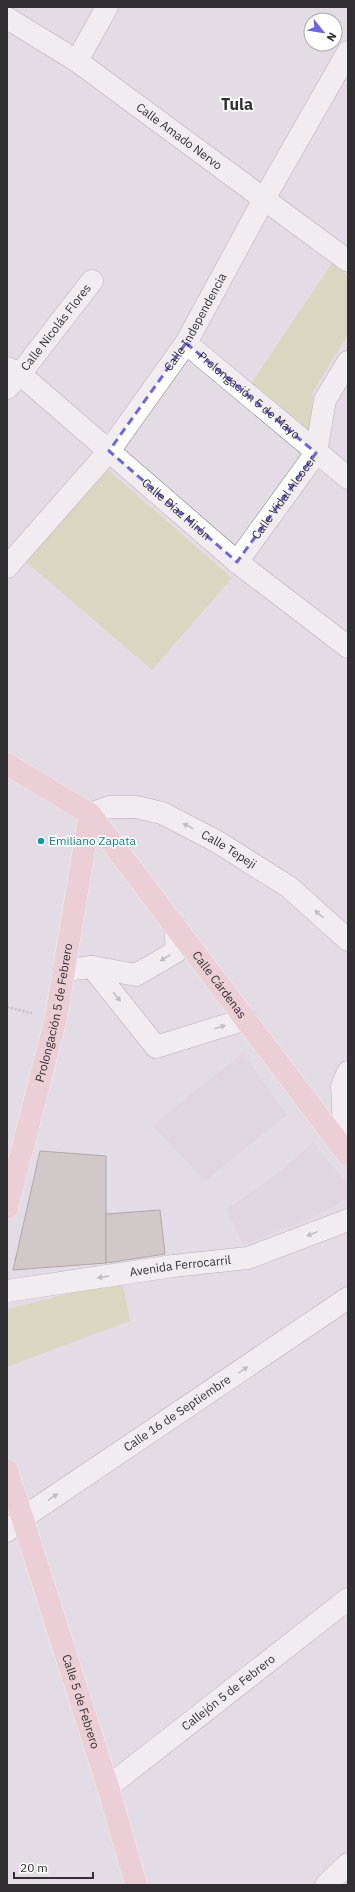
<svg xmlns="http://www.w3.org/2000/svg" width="355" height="1892" font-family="'IBM Plex Sans',sans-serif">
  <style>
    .built { fill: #dbcedc }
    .green { fill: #cdd099 }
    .building { fill: #bab0ac; stroke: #706663 }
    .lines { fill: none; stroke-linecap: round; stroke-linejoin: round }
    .minor-casing { stroke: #7e787f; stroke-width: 23 }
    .major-casing { stroke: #fff; stroke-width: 23 }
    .path { stroke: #9b959b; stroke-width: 2.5; stroke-dasharray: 2 2; stroke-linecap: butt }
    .minor { stroke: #fff; stroke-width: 22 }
    .major { stroke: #f7bfc5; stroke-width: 22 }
    .oneway { fill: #989798 }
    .marked { fill: none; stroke: #6e67e1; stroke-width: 3; stroke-dasharray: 8 5; stroke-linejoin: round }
    .culture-dot { fill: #0f9aa8; stroke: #fff; stroke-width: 1.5 }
    .labels { text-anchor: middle; stroke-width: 3.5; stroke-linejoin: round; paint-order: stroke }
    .street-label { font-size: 12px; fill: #322f32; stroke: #fff }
    .culture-label { font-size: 12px; fill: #0d838f; stroke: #fff; text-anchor: start }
    .district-label { font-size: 16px; font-weight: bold; fill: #322f32; stroke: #fff }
  </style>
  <rect width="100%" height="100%" fill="#e4dce4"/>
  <g class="built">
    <path d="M243,1053L287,1115L205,1181L152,1125Z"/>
    <path d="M313,1143L348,1184V1198L307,1220L243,1245L227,1209L279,1172Z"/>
  </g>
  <g class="green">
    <path d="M332,263L348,276V335L313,391L310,431L251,384Z"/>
    <path d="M107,469L232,578L152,670L24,560Z"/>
    <path d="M122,1280L130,1321L7,1367V1309Z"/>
  </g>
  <g class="building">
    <path d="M40,1151L106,1156V1263L13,1270Z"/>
    <path d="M160,1210L165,1254L106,1263V1214Z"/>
  </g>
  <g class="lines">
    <defs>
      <g id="minor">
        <path id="s1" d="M7,18L77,61L348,261"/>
        <path d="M77,61L107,7"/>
        <path id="s2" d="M186,343L348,478"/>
        <path id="s3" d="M7,368L20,374L237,562L348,647"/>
        <path id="s4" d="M7,388L20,374L92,281"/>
        <path id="s5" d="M237,562L316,453L325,400L348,362"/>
        <path id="s6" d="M7,567L109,451L186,343L264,199L348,52"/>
        <path id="s7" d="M90,814L109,807H136L162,813L216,841L289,887L348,940"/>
        <path d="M92,967L156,1047L246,1019"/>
        <path d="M64,970L92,967L136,975L177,951L175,926"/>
        <path d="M345,1150L342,1086L348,1072"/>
        <path id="s8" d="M7,1291L173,1266L248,1258L348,1220"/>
        <path id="s9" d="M7,1531L21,1519L348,1298"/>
        <path id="s10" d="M108,1787L348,1599"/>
        <path d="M326,1885L348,1864"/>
      </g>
      <g id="major">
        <path id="s11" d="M7,764L90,814L348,1155"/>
        <path id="s12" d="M7,1208L56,1018L90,814"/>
        <path id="s13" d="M7,1470L108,1787L136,1885"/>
      </g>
    </defs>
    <use href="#minor" class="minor-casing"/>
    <use href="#major" class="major-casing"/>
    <path class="path" d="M7,1007L32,1013"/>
    <use href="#minor" class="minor"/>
    <use href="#major" class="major"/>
  </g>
  <defs><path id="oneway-solid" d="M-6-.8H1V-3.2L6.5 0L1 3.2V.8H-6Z"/></defs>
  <g class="oneway">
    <use href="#oneway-solid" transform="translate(188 826) rotate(-153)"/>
    <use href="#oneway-solid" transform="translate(319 914) rotate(-139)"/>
    <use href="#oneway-solid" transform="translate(165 958) rotate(149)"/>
    <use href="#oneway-solid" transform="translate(117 997) rotate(51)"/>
    <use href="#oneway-solid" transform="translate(220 1027) rotate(-17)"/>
    <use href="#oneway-solid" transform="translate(312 1234) rotate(159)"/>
    <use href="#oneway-solid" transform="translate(103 1277) rotate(172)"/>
    <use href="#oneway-solid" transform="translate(243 1370) rotate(-34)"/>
    <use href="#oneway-solid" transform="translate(53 1497) rotate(-34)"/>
  </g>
  <path d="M0 0H355V1892H0ZM186,343L316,453L237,562L109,451Z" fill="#e4dce4" fill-opacity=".55" fill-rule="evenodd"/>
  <path class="marked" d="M186,343L316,453L237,562L109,451Z"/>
  <circle class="culture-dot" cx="41" cy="841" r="4"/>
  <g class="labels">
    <g class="street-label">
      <text dy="4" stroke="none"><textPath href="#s1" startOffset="209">Calle Amado Nervo</textPath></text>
      <text dy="4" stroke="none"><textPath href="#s6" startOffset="310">Calle Independencia</textPath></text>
      <text dy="4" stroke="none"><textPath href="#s4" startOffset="78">Calle Nicolás Flores</textPath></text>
      <text dy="4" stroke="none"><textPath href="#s2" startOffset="82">Prolongación 5 de Mayo</textPath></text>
      <text dy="4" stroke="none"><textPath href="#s5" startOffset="80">Calle Vidal Alcocer</textPath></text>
      <text dy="4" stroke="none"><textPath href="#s3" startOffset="221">Calle Díaz Mirón</textPath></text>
      <text dy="4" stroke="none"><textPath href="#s7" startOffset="150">Calle Tepeji</textPath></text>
      <text dy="4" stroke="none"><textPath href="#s11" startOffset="311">Calle Cárdenas</textPath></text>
      <text dy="4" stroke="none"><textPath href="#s12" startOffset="201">Prolongación 5 de Febrero</textPath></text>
      <text dy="4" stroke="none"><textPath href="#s8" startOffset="175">Avenida Ferrocarril</textPath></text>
      <text dy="4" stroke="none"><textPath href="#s9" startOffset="207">Calle 16 de Septiembre</textPath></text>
      <text dy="4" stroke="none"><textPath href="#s10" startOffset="153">Callejón 5 de Febrero</textPath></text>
      <text dy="4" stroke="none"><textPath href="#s13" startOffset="243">Calle 5 de Febrero</textPath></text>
    </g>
    <g class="culture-label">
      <text x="49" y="845">Emiliano Zapata</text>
    </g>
    <g class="district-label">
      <text x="237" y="110">Tula</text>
    </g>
  </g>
  <rect width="355" height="1892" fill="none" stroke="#322f32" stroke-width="16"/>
  <g transform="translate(323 32) rotate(120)"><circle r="19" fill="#ffffff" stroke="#adacad"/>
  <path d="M0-3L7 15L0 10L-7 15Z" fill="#6e67e1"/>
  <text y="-6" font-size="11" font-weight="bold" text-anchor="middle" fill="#322f32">N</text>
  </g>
  <path d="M14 1872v6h79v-6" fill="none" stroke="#322f32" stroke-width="2"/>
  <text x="20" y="1872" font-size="12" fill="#322f32" stroke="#ffffff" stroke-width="3" paint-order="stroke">20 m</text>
</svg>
